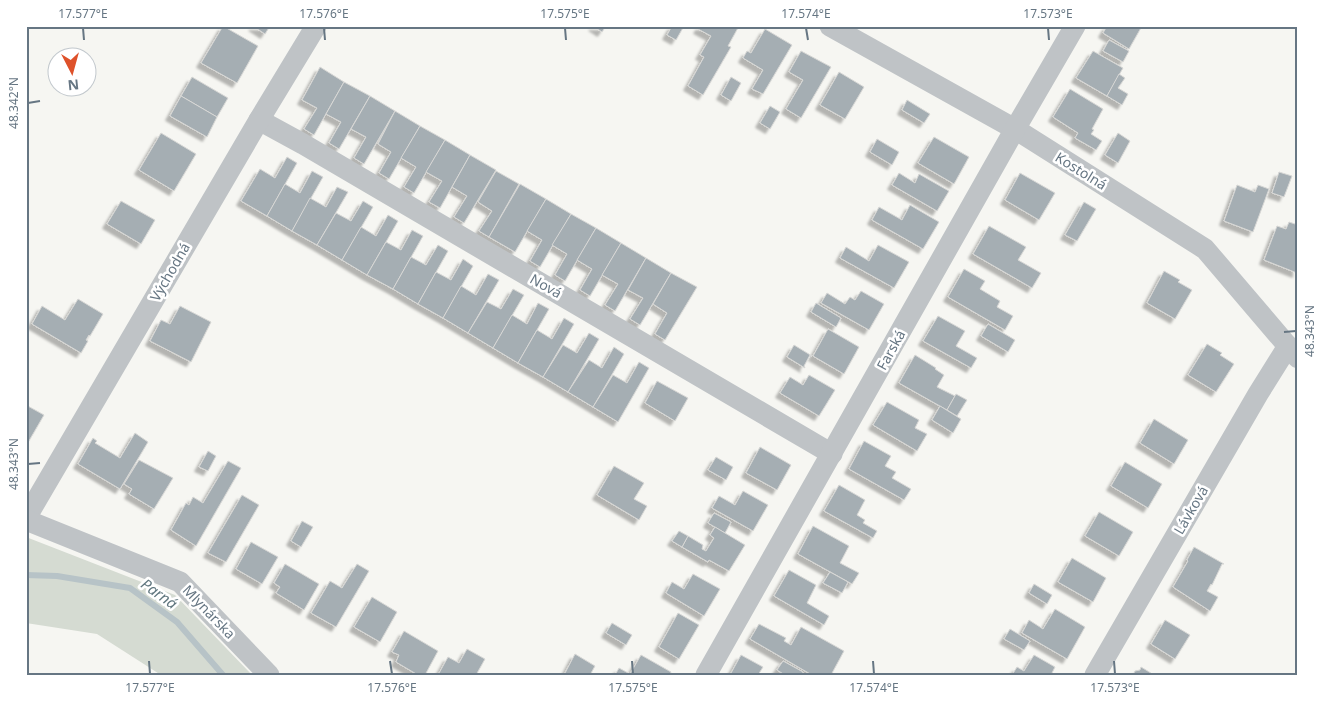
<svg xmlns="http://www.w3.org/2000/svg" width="1324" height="701" font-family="'Noto Sans',sans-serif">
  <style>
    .green { fill: #d5dbd2 }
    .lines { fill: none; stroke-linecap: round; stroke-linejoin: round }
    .stream { stroke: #b7c3c7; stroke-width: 6 }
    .building { fill: #a5aeb3; stroke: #d7d7d5; filter: url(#shadow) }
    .minor { stroke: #bfc3c6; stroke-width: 21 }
    .ticks { fill: none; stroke: #667683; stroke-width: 2 }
    .labels { text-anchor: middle; stroke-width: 5; stroke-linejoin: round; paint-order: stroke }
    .street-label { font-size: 14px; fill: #667683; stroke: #fff }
    .water-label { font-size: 15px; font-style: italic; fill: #61777f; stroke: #fff }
    .neatline { fill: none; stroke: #667683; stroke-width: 2 }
    .ticks-label { font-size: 12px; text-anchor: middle; fill: #667683 }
  </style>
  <defs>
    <filter id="shadow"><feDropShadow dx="-4.5" dy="4.5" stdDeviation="1" flood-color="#0004"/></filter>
  </defs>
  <rect width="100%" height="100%" fill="#f6f6f2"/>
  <path class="green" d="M26,537L175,595L252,675H161L97,634L26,623Z"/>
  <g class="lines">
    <path class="stream" d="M26,575L57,576L130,588L177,622L223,675"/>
  </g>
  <g class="building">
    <path d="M223,26L258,46L237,83L201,63Z"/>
    <path d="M253,26H270L265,34Z"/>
    <path d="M593,26H606L602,32Z"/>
    <path d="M672,26H684L676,40L667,35Z"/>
    <path d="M700,26H739L728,46L731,47L703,95L688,86L704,57L700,55L711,36L698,29Z"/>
    <path d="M1107,26H1142L1129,49L1103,33Z"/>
    <path d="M765,29L792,45L763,94L752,89L763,70L743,58L747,51L751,53Z"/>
    <path d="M1109,40L1129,51L1123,62L1103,51Z"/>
    <path d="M801,51L831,67L801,118L786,109L803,80L789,72Z"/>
    <path d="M1093,51L1123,68L1107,96L1076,78Z"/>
    <path d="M320,67L344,82L314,135L304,129L317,108L302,100Z"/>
    <path d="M839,72L864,87L845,119L820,105Z"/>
    <path d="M1119,74L1125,78L1118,88L1128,94L1122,105L1107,96Z"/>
    <path d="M192,77L228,98L217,117L181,96Z"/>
    <path d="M731,77L741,83L731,101L721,95Z"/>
    <path d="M344,82L370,96L339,149L329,143L341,122L326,114Z"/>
    <path d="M1070,89L1103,109L1092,129L1094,130L1091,134L1102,141L1096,150L1075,138L1078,133L1053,117Z"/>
    <path d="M181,96L217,117L207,137L170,116Z"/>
    <path d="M370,96L395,111L364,164L354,158L366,137L351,129Z"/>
    <path d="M907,100L930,114L924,123L902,110Z"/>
    <path d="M770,106L780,112L770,129L760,123Z"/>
    <path d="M395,111L420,126L389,179L379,173L391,152L378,144Z"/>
    <path d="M420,126L445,140L414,193L404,187L416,167L401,158Z"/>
    <path d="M161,133L196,154L174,191L139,170Z"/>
    <path d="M1118,133L1130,141L1118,163L1105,155Z"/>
    <path d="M934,137L969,157L954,184L918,163Z"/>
    <path d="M877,139L899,152L892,165L870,152Z"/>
    <path d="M445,140L470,155L440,208L429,202L442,181L426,172Z"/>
    <path d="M470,155L496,170L464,223L454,217L467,196L452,187Z"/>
    <path d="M287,157L297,163L267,216L241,201L260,169L275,178Z"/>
    <path d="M312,171L323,177L292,231L267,216L285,184L300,193Z"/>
    <path d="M496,171L519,184L489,237L479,231L492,211L478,202Z"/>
    <path d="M1279,172L1292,176L1284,197L1272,193Z"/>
    <path d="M899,173L915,183L919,174L949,191L937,211L892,185Z"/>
    <path d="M1020,173L1055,193L1039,220L1005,200Z"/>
    <path d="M520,184L546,199L515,252L489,237Z"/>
    <path d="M1237,185L1255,192L1258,185L1269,189L1253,232L1224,221Z"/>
    <path d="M337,187L348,192L317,245L292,231L310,198L326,207Z"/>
    <path d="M546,199L571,214L540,267L530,261L542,240L527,231Z"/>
    <path d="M121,201L155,220L141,244L107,224Z"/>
    <path d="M363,201L373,207L342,260L317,245L336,213L351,221Z"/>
    <path d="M1084,202L1096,209L1077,241L1065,235Z"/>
    <path d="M910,205L939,222L923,249L872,220L879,207L902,220Z"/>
    <path d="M571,214L596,228L565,281L555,275L567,254L552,245Z"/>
    <path d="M388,215L398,221L367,275L342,260L361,227L376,236Z"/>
    <path d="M1289,222L1298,225L1297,273L1264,260L1277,226L1286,229Z"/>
    <path d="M989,226L1026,247L1018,260L1041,273L1032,288L973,254Z"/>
    <path d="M596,228L621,243L590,296L580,290L592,269L577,260Z"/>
    <path d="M412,230L423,236L393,289L367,275L386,242L401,250Z"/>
    <path d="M621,243L646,258L615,311L605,305L618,284L602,275Z"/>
    <path d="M438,245L448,251L418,304L393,289L411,257L426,265Z"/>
    <path d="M878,245L909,262L894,288L840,258L846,247L869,261Z"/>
    <path d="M646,258L671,273L640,325L630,319L643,298L628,290Z"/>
    <path d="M463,259L473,266L443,318L418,304L436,272L451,280Z"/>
    <path d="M964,269L985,281L980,289L1000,301L997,307L1013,316L1005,330L948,297Z"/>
    <path d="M1164,271L1180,280L1178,282L1192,290L1175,319L1147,303Z"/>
    <path d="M671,273L697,287L665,340L655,334L667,313L653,304Z"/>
    <path d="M488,274L499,280L468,333L443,318L461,286L476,295Z"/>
    <path d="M513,289L524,295L493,348L468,333L487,302L501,309Z"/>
    <path d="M861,291L884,304L869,330L821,303L827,293L845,304L850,297L855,300Z"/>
    <path d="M78,299L103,314L90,336L89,335L86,340L88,341L81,353L32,324L42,306L65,320Z"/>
    <path d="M538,303L549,309L518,363L493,348L512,315L527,324Z"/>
    <path d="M816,303L841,318L836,327L811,312Z"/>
    <path d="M180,306L211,322L191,362L150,341L161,320L170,324Z"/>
    <path d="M938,316L965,331L956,346L977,358L971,368L923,341Z"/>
    <path d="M564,318L574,324L543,377L518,363L537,330L552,339Z"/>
    <path d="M988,324L1015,340L1008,352L981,336Z"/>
    <path d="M828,329L859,347L844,374L813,356Z"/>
    <path d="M589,333L599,339L568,392L543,377L563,345L577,353Z"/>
    <path d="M1207,344L1222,353L1220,355L1234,364L1216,392L1188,375Z"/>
    <path d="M794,345L812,356L810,355L804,366L805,368L787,357Z"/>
    <path d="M614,347L624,354L593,407L568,392L589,360L602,368Z"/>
    <path d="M915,355L936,368L935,369L944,375L937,387L955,396L947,410L899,383Z"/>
    <path d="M639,362L649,368L618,422L593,407L613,375L627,383Z"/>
    <path d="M809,375L835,390L819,416L780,393L790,377L803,385Z"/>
    <path d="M657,381L688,398L675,421L645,403Z"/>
    <path d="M956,394L967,400L957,416L947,410Z"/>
    <path d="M887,402L919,420L915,428L927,434L917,451L873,425Z"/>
    <path d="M26,405L44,415L26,446Z"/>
    <path d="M940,406L961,419L953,433L932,420Z"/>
    <path d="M1154,419L1188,440L1174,464L1140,443Z"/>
    <path d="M135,433L148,442L120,489L78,464L93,438L97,441L95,443L120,458Z"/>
    <path d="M864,441L891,456L885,466L896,472L892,478L911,489L904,500L849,469Z"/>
    <path d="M760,447L791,465L777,490L746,473Z"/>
    <path d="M208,451L216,456L208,471L199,467Z"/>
    <path d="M716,457L733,467L726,480L708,470Z"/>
    <path d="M139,460L173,478L154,509L129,494L132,489L124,484Z"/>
    <path d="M228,461L241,468L196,546L171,530L186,503L189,505L193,497L203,503Z"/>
    <path d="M1125,462L1162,484L1148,508L1111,486Z"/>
    <path d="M614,466L644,483L634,499L647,506L639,520L597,495Z"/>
    <path d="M839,485L865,500L857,515L865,520L863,523L877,531L873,538L824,511Z"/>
    <path d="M743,491L768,505L753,531L712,508L719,496L735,505Z"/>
    <path d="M242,495L259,505L226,562L208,553Z"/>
    <path d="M1099,512L1133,532L1119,556L1085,536Z"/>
    <path d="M714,513L731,522L725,533L708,523Z"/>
    <path d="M302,521L313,527L301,547L291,541Z"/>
    <path d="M813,526L849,546L840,563L859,573L852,584L798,554Z"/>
    <path d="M715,527L745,545L729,571L709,560L708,562L682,547L688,536L703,545L702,549L706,551L714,538L710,535Z"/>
    <path d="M679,531L688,536L682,547L672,541Z"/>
    <path d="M251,542L278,557L262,584L236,569Z"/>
    <path d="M1194,547L1224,564H1222L1212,585L1211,584L1207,591L1218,597L1210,611L1173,587L1188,561L1187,560Z"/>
    <path d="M1072,558L1106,578L1093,602L1058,582Z"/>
    <path d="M285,564L319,584L304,610L276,593L280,587L274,583Z"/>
    <path d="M357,564L369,571L336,627L311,613L330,581L342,588Z"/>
    <path d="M789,570L816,585L807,603L829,616L824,625L774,596Z"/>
    <path d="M830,572L848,582L842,593L823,583Z"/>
    <path d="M693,574L720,589L704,616L666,593L672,582L684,589Z"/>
    <path d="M1034,584L1052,595L1047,604L1029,593Z"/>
    <path d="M372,597L397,612L380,642L354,627Z"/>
    <path d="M1055,609L1085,627L1067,659L1022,633L1029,620L1043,629Z"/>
    <path d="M678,613L699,625L679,659L659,647Z"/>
    <path d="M1165,620L1190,635L1175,659L1151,644Z"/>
    <path d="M612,623L632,635L626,645L606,633Z"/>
    <path d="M759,624L786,638L784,641L791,645L801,627L844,651L831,675H812L750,639Z"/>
    <path d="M1010,629L1030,641L1024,650L1004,639Z"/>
    <path d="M404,631L438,651L425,675H418L396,662L399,655L392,652Z"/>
    <path d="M467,649L485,659L476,675H438L448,657L459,663Z"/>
    <path d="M575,654L595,666L590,675H564Z"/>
    <path d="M641,655L671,672L670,675H615L619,668L630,674Z"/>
    <path d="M741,655L763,667L758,675H730Z"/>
    <path d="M1034,655L1055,667L1052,673L1054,675H1012L1017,667L1024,671Z"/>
    <path d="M783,661L803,672L802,675H785L777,670Z"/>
    <path d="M1141,667L1146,670L1154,675H1133L1135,671L1140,670Z"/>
  </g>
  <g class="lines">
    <g class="minor">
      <path d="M830,26L1015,129L1205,249L1298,358"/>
      <path d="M259,120L303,144L832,454"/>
      <path d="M26,518L259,120L316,26"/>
      <path d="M26,520L180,582L269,675"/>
      <path d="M706,675L1015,129L1075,26"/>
      <path d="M1095,675L1258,394L1288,346"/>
    </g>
  </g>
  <path class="ticks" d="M83,28L84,40M324,28L325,40M565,28L566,40M806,28L808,40M1048,28L1049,40M28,103L40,101M1284,332L1296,331M28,464L40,463M149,661L150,674M390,661L392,674M632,661L633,674M873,661L874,674M1114,661L1115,674"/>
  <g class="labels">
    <g class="street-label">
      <text transform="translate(1081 171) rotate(32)" y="5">Kostolná</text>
      <text transform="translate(170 272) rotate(-60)" y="5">Východná</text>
      <text transform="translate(546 286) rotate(30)" y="5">Nová</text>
      <text transform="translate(891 350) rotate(-61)" y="5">Farská</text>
      <text transform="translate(1191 510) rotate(-60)" y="5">Lávková</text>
      <text transform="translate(209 612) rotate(46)" y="5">Mlynárska</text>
    </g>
    <g class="water-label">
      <text transform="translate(159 594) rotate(35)" y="5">Parná</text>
    </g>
  </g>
  <rect width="1324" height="701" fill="none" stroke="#ffffff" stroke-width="55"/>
  <g transform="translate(72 72) rotate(174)"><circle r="24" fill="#ffffff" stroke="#c2c8cd"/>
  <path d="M0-4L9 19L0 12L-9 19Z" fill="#de512a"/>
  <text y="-8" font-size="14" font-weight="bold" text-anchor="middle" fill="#667683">N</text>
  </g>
  <rect x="28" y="28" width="1268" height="646" class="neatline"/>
  <g class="ticks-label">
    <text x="83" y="18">17.577°E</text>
    <text x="324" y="18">17.576°E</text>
    <text x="565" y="18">17.575°E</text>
    <text x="806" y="18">17.574°E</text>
    <text x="1048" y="18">17.573°E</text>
    <text transform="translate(14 103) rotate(-90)" y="4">48.342°N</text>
    <text transform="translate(1310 331) rotate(-90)" y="4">48.343°N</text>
    <text transform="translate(14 464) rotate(-90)" y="4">48.343°N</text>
    <text x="150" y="692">17.577°E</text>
    <text x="392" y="692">17.576°E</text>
    <text x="633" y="692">17.575°E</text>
    <text x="874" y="692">17.574°E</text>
    <text x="1115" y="692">17.573°E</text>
  </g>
</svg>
